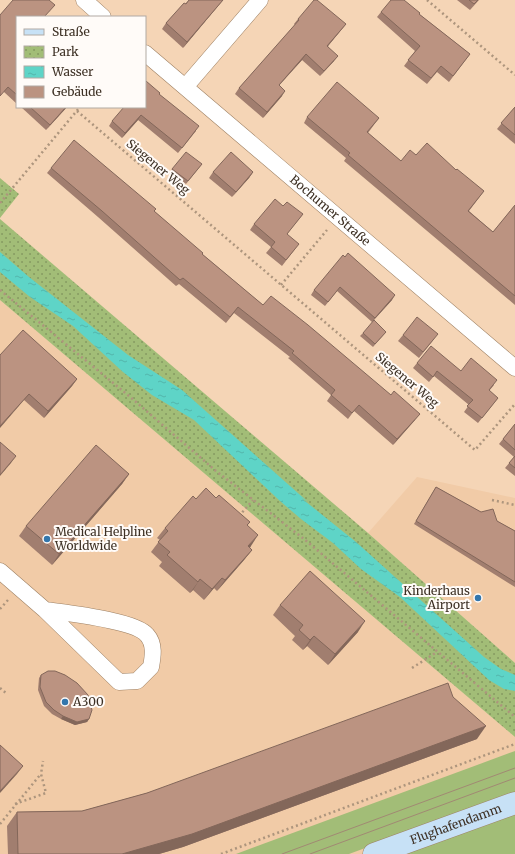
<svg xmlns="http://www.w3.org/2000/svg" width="515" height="854" font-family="Merriweather,serif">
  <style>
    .built { fill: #f1cba7 }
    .grass { fill: #a2bd77 }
    .park { fill: url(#park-dots) }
    .water { fill: url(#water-ripples) }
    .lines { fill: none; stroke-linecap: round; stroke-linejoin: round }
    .minor-casing { stroke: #9e8063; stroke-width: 17 }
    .secondary-casing { stroke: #9e8063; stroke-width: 23 }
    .path { stroke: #ad957d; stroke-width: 2.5; stroke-dasharray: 2 3; stroke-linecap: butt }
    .minor { stroke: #fff; stroke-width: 16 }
    .secondary { stroke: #c7e1f6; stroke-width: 22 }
    .tram { stroke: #a18973; stroke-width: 1 }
    .wall { fill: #a17e6f }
    .shaded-wall { fill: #83675a }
    .building { fill: #bb9381; stroke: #83675a }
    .poi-dot { fill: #3376ac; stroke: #fffbf8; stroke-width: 1.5 }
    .labels { text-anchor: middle; stroke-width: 4; stroke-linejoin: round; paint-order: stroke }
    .street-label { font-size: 12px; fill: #3d3024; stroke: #fffbf8 }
    .poi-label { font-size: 12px; fill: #3d3024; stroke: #fffbf8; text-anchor: start }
  </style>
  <defs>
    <pattern id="park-dots" width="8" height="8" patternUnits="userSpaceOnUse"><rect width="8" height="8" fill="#a2bd77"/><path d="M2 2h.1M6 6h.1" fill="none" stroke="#859a61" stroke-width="1.8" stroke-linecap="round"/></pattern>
    <pattern id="water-ripples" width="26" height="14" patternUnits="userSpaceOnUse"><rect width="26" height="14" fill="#5ed4c7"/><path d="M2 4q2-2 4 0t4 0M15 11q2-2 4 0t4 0" fill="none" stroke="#53b6ab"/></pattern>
  </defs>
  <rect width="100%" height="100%" fill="#f5d5b6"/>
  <g class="built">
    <path d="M0,300L515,737V854H0Z"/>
    <path d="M417,477L515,498V663L368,533Z"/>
  </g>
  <g class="grass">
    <path d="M515,751V793L349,854H236Z"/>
    <path d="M515,814V854H406Z"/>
  </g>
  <g class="park">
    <path d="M0,178L19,194L0,218Z"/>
    <path d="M0,219L368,533L515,663V737L0,300Z"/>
  </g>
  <path class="water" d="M0,252L29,277L128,355L182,390L308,502L300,497L356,542L484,657L501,669L515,675V691L504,689L489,680L400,597L361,569L333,543L301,519L280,501L194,420L152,395L123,372L73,326L30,297L0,272Z"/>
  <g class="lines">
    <defs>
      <g id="minor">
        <path d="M84,0L103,17"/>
        <path id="s1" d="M145,53L515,368"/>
        <path d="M186,86L260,0"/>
        <path d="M0,571L45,610L119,682L137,681L151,667C153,656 155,644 147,635C135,620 65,613 45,610"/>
      </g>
      <g id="secondary">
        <path id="s2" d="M374,854L515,803"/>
      </g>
    </defs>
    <use href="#minor" class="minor-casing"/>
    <use href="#secondary" class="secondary-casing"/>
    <g class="path">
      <path d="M427,0L515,75"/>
      <path d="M77,111L475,450L515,404"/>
      <path d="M0,203L80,107"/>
      <path d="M281,285L327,230"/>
      <path d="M0,290L129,396L216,471L304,539L515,717"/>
      <path d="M492,500L515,505"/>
      <path d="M239,516L253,500"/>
      <path d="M0,609L8,600"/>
      <path d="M412,668L437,652"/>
      <path d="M0,688L6,693"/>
      <path d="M15,804L46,793L41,774L43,761"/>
      <path d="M0,824L40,775"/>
      <path d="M221,854L515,744"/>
    </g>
    <use href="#minor" class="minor"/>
    <use href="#secondary" class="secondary"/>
    <g class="tram">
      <path d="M282,854L515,768"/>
      <path d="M310,854L515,778"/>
    </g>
  </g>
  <g class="wall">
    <path d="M189,0H223L183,48L162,29L166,23Z"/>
    <path d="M457,0H479L470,10Z"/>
    <path d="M51,11L17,17V104L4,92L0,15Z"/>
    <path d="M381,12L419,14L470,54L449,82L437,72L427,84L404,66L415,51L377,17Z"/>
    <path d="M298,19L346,24L328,46L334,61L320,76L302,60L279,85L282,96L263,118L235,94L239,88L295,25L294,24Z"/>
    <path d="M159,94L196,131L178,153L138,120L122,138L109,126L112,121Z"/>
    <path d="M21,107H67L46,130Z"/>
    <path d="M515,107V144L497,129Z"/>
    <path d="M307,117L379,118L368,133L401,161L416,155L456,170L484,191L469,211L493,232L515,205V305L344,161L346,158L304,123Z"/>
    <path d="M202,164L186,184L170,172L172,169Z"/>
    <path d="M51,168L154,211L202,254L263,305L415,420L393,445L354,411L348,419L327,401L331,395L288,358L290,357L234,313L226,323L179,284L176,286L98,217L47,173Z"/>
    <path d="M213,172H253L249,178L232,197L209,178Z"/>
    <path d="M283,206L303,214L287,234L295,249L282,266L266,253L271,247L250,230L254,224Z"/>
    <path d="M345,257L392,300L372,322L337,291L325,306L311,295L314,290Z"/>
    <path d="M386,332L373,347L360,336L363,333Z"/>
    <path d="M403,335L434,339L419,358L398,341Z"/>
    <path d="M0,355L77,379L72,386L44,418L24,400Z"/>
    <path d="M417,363L461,371L494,385L489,391L498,398L478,423L464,412L469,405L434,376L429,382L413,368Z"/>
    <path d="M515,424V476L505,468L514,457L499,444Z"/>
    <path d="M129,474L122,484L52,565L19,536L26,526Z"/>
    <path d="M436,487L497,521L515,531V587L414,524Z"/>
    <path d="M216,498L250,522L247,526L251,546L250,548L252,550L244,560L217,591L214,588L204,600L193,590L190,593L159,566L162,562L151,552L160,540L157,538L165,528L196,499Z"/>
    <path d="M280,605L358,632L328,665L307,646L303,650L292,640L295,636L273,615Z"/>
    <path d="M41,675L89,719L87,722L75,725L61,719L52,714L44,706L38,690L39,678Z"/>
    <path d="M453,697L477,739L183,847L159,854H8L7,826L17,812L82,811L147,793Z"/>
  </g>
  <g class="shaded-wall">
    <path d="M223,0L183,48L187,42Z"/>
    <path d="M346,24L342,29L323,52L327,46Z"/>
    <path d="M306,54L302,60L275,90L279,85Z"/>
    <path d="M338,56L334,61L320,76L324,71Z"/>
    <path d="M285,91L282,96L263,118L267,112Z"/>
    <path d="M66,107H67L46,130L50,125Z"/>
    <path d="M141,115L138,120L122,138L125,133Z"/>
    <path d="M253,172L249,178L232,197L236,192Z"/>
    <path d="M395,295L392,300L372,322L375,318Z"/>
    <path d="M77,379L72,386L44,418L48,411Z"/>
    <path d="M29,394L24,400L0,428V426Z"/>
    <path d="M420,414L415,420L393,445L397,439Z"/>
    <path d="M16,456L11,463L0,476V475Z"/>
    <path d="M129,474L122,484L52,565L59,554Z"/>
    <path d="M258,535L251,546L241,557L248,546Z"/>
    <path d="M252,550L244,560L217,591L225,580Z"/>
    <path d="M222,578L214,588L204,600L212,589Z"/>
    <path d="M200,579L193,590L190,593L198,582Z"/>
    <path d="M365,621L358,632L328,665L335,654Z"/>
    <path d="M314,636L307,646L303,650L310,640Z"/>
    <path d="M63,716L89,719L87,722L75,725L61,719Z"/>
    <path d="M486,726L477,739L183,847L159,854H122Z"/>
    <path d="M23,766L17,774L0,793V791Z"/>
  </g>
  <g class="building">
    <path d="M13,0H49L55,5L44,17H17V95L8,87L0,96V15Z"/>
    <path d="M189,0H223L187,42L166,23L184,3L186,4Z"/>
    <path d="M314,0H317L346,24L327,46L338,56L324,71L306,54L279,85L285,91L267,112L239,88L299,20L298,19Z"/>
    <path d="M391,0H404L420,13L419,14L470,54L453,76L441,66L431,78L408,60L420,46L381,12Z"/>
    <path d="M469,0H478L474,4Z"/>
    <path d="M146,81L160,93L159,94L199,126L182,148L141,115L125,133L112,121L124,107H145V82Z"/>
    <path d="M337,82L379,118L367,132L401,161L410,150L416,155L427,143L456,170L457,169L484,191L468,211L493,232L515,205V296L348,155L350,153L307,117Z"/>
    <path d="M30,107H66L50,125Z"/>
    <path d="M515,107V135L501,123Z"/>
    <path d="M74,140L156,209L154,211L203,253L202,254L263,305L271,296L308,325L391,395L394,391L420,414L397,439L359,405L352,413L331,395L335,390L292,353L294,351L238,307L230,317L183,278L180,280L102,211L51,168Z"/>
    <path d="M186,152L202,164L188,181L172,169Z"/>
    <path d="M231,152L253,172L236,192L213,172Z"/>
    <path d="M275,199L283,206L287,202L303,214L287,234L299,244L286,260L271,247L275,242L254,224Z"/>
    <path d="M348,253L395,295L375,318L340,287L328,302L314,290L343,255L345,257Z"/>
    <path d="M417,317L438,334L423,352L403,335Z"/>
    <path d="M374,320L386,332L375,344L363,333Z"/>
    <path d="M23,330L77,379L48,411L29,394L0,426V355Z"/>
    <path d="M431,346L461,371L471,358L497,380L489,390L498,398L482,418L467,406L473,400L437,371L433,377L417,363Z"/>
    <path d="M515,424V450L503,439Z"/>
    <path d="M0,442L16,456L0,475Z"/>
    <path d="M96,445L129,474L59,554L26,526Z"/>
    <path d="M515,456V468L509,463Z"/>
    <path d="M436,487L481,512L493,509L497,521L515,531V582L416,521Z"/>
    <path d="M206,488L216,498L219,495L250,522L247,525L258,535L248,546L252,550L225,580L222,578L212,589L200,579L198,582L167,555L170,552L158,542L168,531L165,528L193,496L196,499Z"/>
    <path d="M310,571L365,621L335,654L314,636L310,640L299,630L303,625L280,605Z"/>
    <path d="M48,671H55L65,675L77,683L88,695L92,710L89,719L77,722L63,716L54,710L46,702L40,687L41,675Z"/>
    <path d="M448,683L453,697L486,726L192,834L122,854H18L17,812L82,811L147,793Z"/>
    <path d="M0,745L23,766L0,791Z"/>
  </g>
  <g class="poi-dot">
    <circle cx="47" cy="539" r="4"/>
    <circle cx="478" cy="598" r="4"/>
    <circle cx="65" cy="702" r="4"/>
  </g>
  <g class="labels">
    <g class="street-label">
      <text transform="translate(158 167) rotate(40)" y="4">Siegener Weg</text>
      <text dy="4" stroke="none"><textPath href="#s1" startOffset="243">Bochumer Straße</textPath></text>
      <text transform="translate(407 380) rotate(40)" y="4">Siegener Weg</text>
      <text dy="4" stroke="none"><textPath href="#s2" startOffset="87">Flughafendamm</textPath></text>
    </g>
    <g class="poi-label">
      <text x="55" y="536">Medical Helpline<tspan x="55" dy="14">Worldwide</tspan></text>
      <text x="470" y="595" text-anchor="end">Kinderhaus<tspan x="470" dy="14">Airport</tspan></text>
      <text x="73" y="706">A300</text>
    </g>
  </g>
  <rect x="16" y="16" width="130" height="92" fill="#fffbf8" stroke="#b1aaa3"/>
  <rect x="24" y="29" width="20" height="6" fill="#c7e1f6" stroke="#b1aaa3"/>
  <text x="52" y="36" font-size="12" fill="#3d3024">Straße</text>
  <rect x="24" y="46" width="20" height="12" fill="url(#park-dots)" stroke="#b1aaa3"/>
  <text x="52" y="56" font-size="12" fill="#3d3024">Park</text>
  <rect x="24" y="66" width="20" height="12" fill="url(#water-ripples)" stroke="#b1aaa3"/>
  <text x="52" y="76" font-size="12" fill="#3d3024">Wasser</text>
  <rect x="24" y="86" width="20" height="12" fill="#bb9381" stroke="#b1aaa3"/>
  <text x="52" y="96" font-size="12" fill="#3d3024">Gebäude</text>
</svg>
